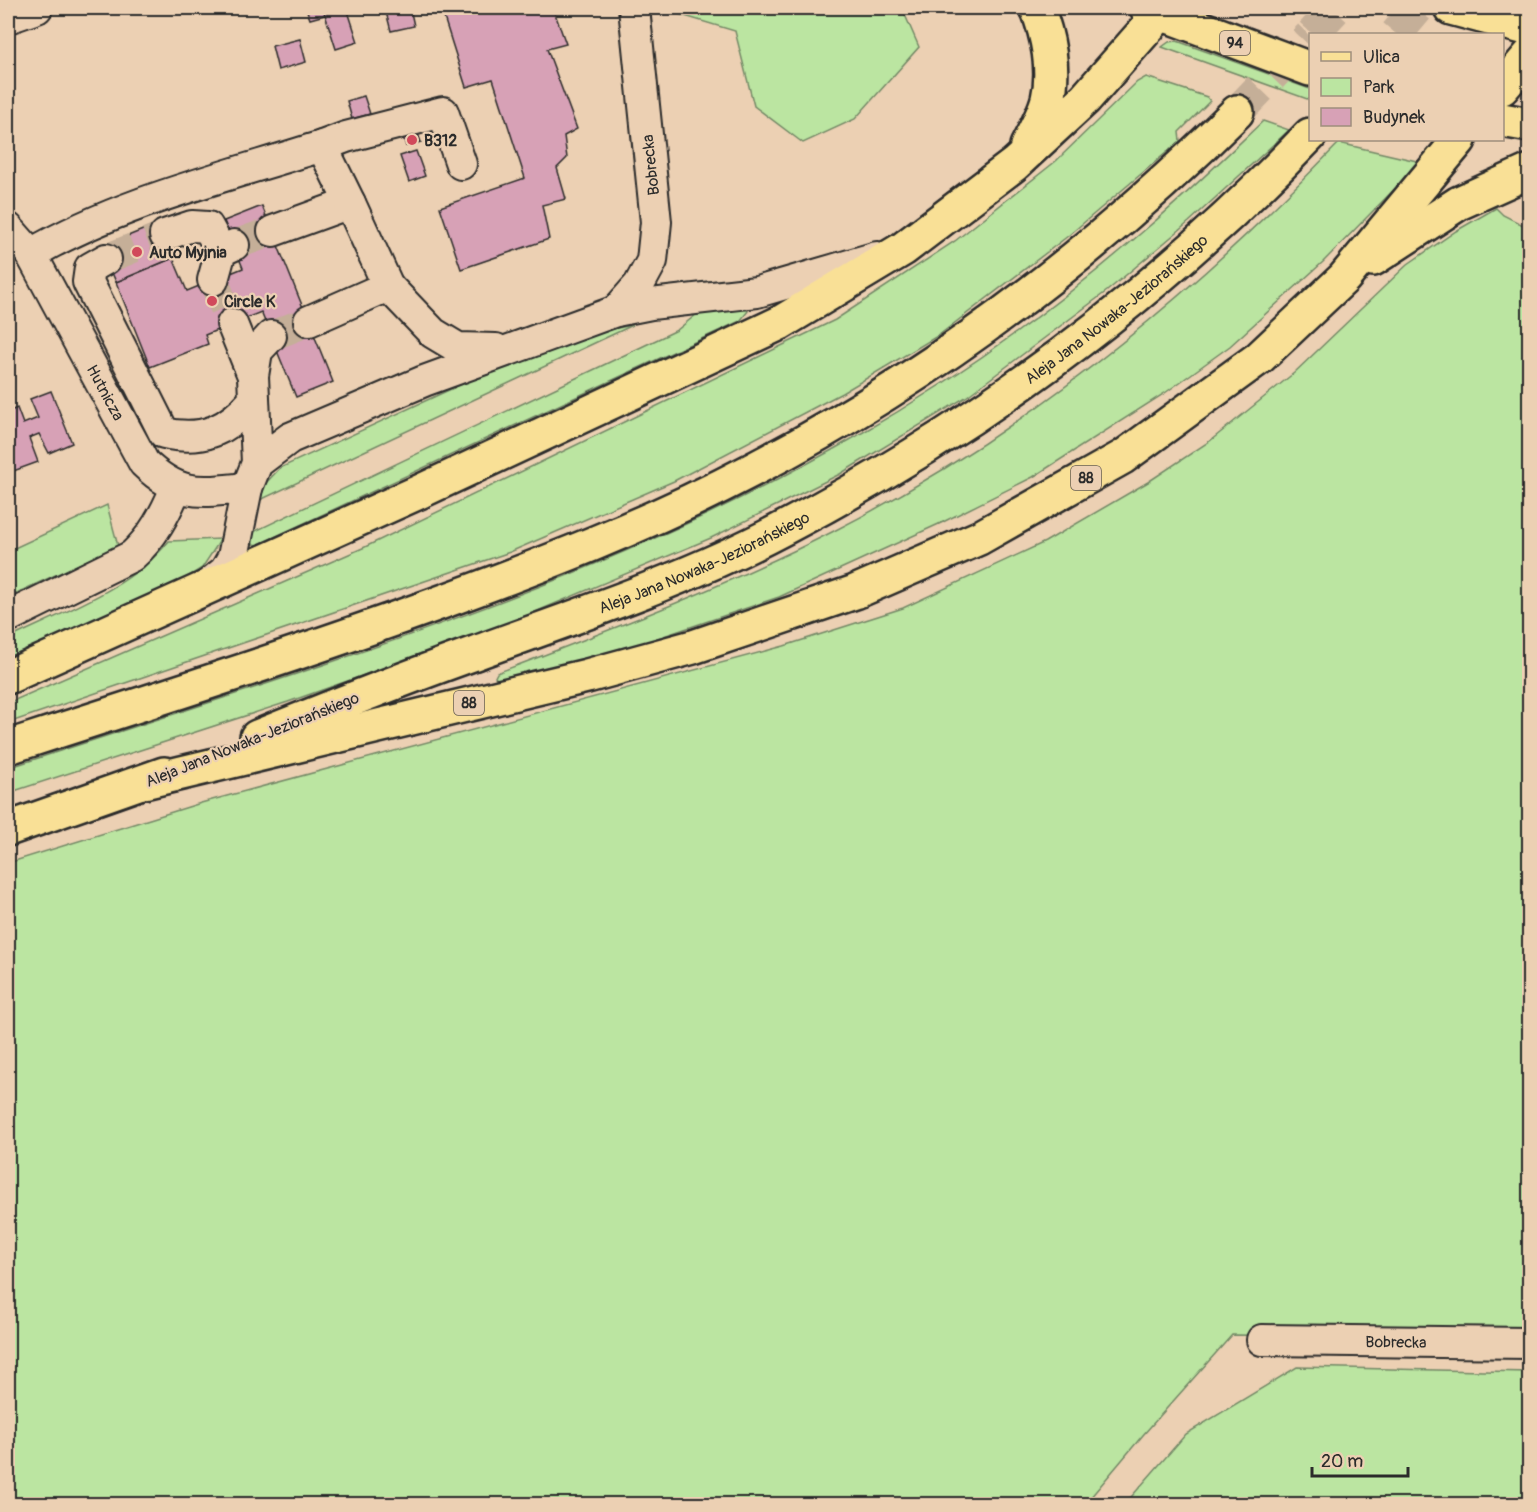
<svg xmlns="http://www.w3.org/2000/svg" width="1537" height="1512" font-family="Pangolin,sans-serif">
  <style>
    .green { fill: #bbe5a1; stroke: #738866; stroke-width: 1.5 }
    .building { fill: #d7a1b6; stroke: #2b2b2b; stroke-width: 1.5 }
    .lines { fill: none; stroke-linecap: round; stroke-linejoin: round }
    .minor-tunnel { stroke: #c5af98; stroke-width: 30; stroke-dasharray: 30 15; stroke-linecap: butt }
    .major-tunnel { stroke: #c5af98; stroke-width: 33; stroke-dasharray: 33 16; stroke-linecap: butt }
    .minor-casing { stroke: #2b2b2b; stroke-width: 34 }
    .major-casing { stroke: #2b2b2b; stroke-width: 38 }
    .minor { stroke: #ecd0b3; stroke-width: 30 }
    .major { stroke: #f9e096; stroke-width: 33 }
    .poi-dot { fill: #d1495b; stroke: #ecd0b3; stroke-width: 2 }
    .labels { text-anchor: middle; stroke-width: 4.5; stroke-linejoin: round; paint-order: stroke }
    .shield { fill: #ecd0b3; stroke: #655c54; stroke-width: 1.5 }
    .shield-label { font-size: 15px; font-weight: bold; fill: #2b2b2b }
    .poi-label { font-size: 16px; font-weight: bold; fill: #2b2b2b; stroke: #ecd0b3; text-anchor: start }
    .street-label { font-size: 16px; fill: #2b2b2b; stroke: #ecd0b3 }
  </style>
  <rect width="100%" height="100%" fill="#ecd0b3"/>
  <filter id="ink" filterUnits="userSpaceOnUse"><feTurbulence type="fractalNoise" baseFrequency=".0167" numOctaves="2"/><feDisplacementMap in="SourceGraphic" scale="12" xChannelSelector="R" yChannelSelector="G"/><feConvolveMatrix kernelMatrix="1 2 1 2 8 2 1 2 1" color-interpolation-filters="sRGB"/></filter>
  <g filter="url(#ink)">
    <g class="green">
      <path d="M658,8H902L919,47L855,119L803,143L754,106L735,31Z"/>
      <path d="M1177,41L1310,89V100L1162,47L1169,42Z"/>
      <path d="M1146,77L1207,97L1210,101L1179,132L1180,141L1068,236L939,335L842,393L674,481L510,552L8,723V703L365,547L835,320L955,241L1056,161L1137,82Z"/>
      <path d="M1263,121L1289,130L1189,222L1107,291L966,397L840,474L711,538L492,630L288,702L8,793V768C295,673 592,589 855,437C958,378 1058,306 1147,228C1187,194 1225,157 1263,121Z"/>
      <path d="M1339,143L1421,162L1323,262L1230,346L1165,393L1033,477L941,523L779,597L640,644L498,681L495,677L497,673C610,630 724,587 832,532C1023,435 1191,297 1339,143Z"/>
      <path d="M1496,208L1503,215L1529,228V1338L1232,1335L1143,1435L1085,1504H8V863L201,803L784,646L903,608L1045,542L1148,482L1210,441L1294,373L1408,264L1456,231Z"/>
      <path d="M746,306L748,311L740,321L257,545L249,543L247,535L677,330L697,314Z"/>
      <path d="M633,325L258,501L265,484L280,468L503,365L592,333Z"/>
      <path d="M107,505L118,546L8,597V551Z"/>
      <path d="M221,539L202,568L178,583L8,663V639C63,612 130,589 169,541Z"/>
      <path d="M1297,1367L1529,1372V1504H1125L1186,1434Z"/>
    </g>
    <g class="building">
      <path d="M306,8H323L325,15L310,19Z"/>
      <path d="M323,8H347L358,42L336,49Z"/>
      <path d="M385,8H410L414,26L391,31Z"/>
      <path d="M441,8H553L566,44L547,49L577,129L564,136L567,158L557,168L566,199L542,205L549,239L461,269L440,207L525,178L493,79L466,87Z"/>
      <path d="M300,39L306,62L278,70L272,46Z"/>
      <path d="M364,96L370,114L352,119L347,101Z"/>
      <path d="M417,131L421,142L406,146L403,137Z"/>
      <path d="M416,151L425,176L409,182L400,156Z"/>
      <path d="M262,206L333,382L296,397L261,312L205,335L208,344L150,367L116,282L173,258L187,291L243,268L224,221Z"/>
      <path d="M160,223L173,258L116,282L101,247Z"/>
      <path d="M51,391L72,443L49,453L39,434L29,438L38,462L8,473V412L17,408L23,424L38,418L30,399Z"/>
    </g>
    <g class="lines">
      <g class="minor-tunnel">
        <path d="M234,245L273,231"/>
        <path d="M106,259L165,235"/>
        <path d="M213,280L232,324"/>
        <path d="M271,336L309,321"/>
      </g>
      <g class="major-tunnel">
        <path d="M1312,34L1336,8"/>
        <path d="M1396,34L1418,8"/>
        <path d="M1237,112L1310,36"/>
      </g>
      <defs>
        <g id="minor">
          <path d="M8,18L37,8"/>
          <path d="M322,146L346,137L443,112L461,164"/>
          <path id="s1" d="M8,228L31,254L144,463C180,498 201,492 247,488"/>
          <path d="M273,231L350,203L388,286"/>
          <path d="M165,235L192,226L208,227L221,251"/>
          <path d="M31,254C120,202 225,177 322,146L350,203"/>
          <path d="M106,259L90,268L88,282L164,433C203,442 228,430 254,400"/>
          <path d="M213,280L221,251L234,245"/>
          <path d="M616,311L639,285L652,261L656,222L634,8"/>
          <path d="M309,321L388,286L433,333L458,348L496,349"/>
          <path d="M232,324L253,376"/>
          <path d="M257,463L253,376L257,351L271,336"/>
          <path d="M209,584L225,571L233,557L247,488L257,463L290,438L424,381L616,311L651,304L757,292L877,257"/>
          <path d="M8,617L132,556C153,537 165,514 176,488"/>
          <path id="s2" d="M1262,1340L1530,1343"/>
        </g>
        <g id="major">
          <path d="M1147,8L1310,69"/>
          <path d="M1451,8L1530,29"/>
          <path d="M1502,88L1530,55"/>
          <path d="M1502,120L1530,125"/>
          <path d="M1027,146C1034,132 1044,115 1048,99C1055,70 1048,35 1037,8"/>
          <path d="M1373,259L1459,203L1530,171"/>
          <path d="M8,677L419,492L780,323L903,249L1015,164L1085,99L1165,8"/>
          <path id="s3" d="M257,737C329,708 402,679 475,653C579,615 686,580 784,528C980,426 1157,295 1310,135"/>
          <path d="M8,747C148,702 289,657 428,607C538,567 648,525 752,470C932,377 1093,255 1237,112"/>
          <path d="M144,782L587,676L693,647L855,592L979,538L1123,457L1259,358L1344,278L1459,140"/>
          <path d="M8,829L164,774"/>
        </g>
      </defs>
      <use href="#minor" class="minor-casing"/>
      <use href="#major" class="major-casing"/>
      <use href="#minor" class="minor"/>
      <use href="#major" class="major"/>
    </g>
  </g>
  <g class="poi-dot">
    <circle cx="412" cy="140" r="6"/>
    <circle cx="137" cy="252" r="6"/>
    <circle cx="212" cy="301" r="6"/>
  </g>
  <g class="labels">
    <g class="shield">
      <rect x="1220" y="31" width="30" height="24" rx="4.5"/>
      <rect x="1071" y="466" width="30" height="24" rx="4.5"/>
      <rect x="454" y="691" width="30" height="24" rx="4.5"/>
    </g>
    <g class="shield-label">
      <text x="1235" y="48">94</text>
      <text x="1086" y="483">88</text>
      <text x="469" y="708">88</text>
    </g>
    <g class="poi-label">
      <text x="424" y="146">B312</text>
      <text x="149" y="258">Auto Myjnia</text>
      <text x="224" y="307">Circle K</text>
    </g>
    <g class="street-label">
      <text transform="translate(650 165) rotate(-96)" y="6">Bobrecka</text>
      <text dy="6" stroke="none"><textPath href="#s3" startOffset="966">Aleja Jana Nowaka-Jeziorańskiego</textPath></text>
      <text dy="6" stroke="none"><textPath href="#s1" startOffset="192">Hutnicza</textPath></text>
      <text dy="6" stroke="none"><textPath href="#s3" startOffset="480">Aleja Jana Nowaka-Jeziorańskiego</textPath></text>
      <text transform="translate(252 739) rotate(-22)" y="6">Aleja Jana Nowaka-Jeziorańskiego</text>
      <text dy="6" stroke="none"><textPath href="#s2" startOffset="134">Bobrecka</textPath></text>
    </g>
  </g>
  <rect width="1537" height="1512" fill="none" stroke="#ecd0b3" stroke-width="30"/>
  <rect x="15" y="15" width="1507" height="1482" fill="none" stroke="#2b2b2b" stroke-width="2" filter="url(#ink)"/>
  <rect x="1309" y="33" width="195" height="108" fill="#ecd0b3" stroke="#9f8e7d" stroke-width="1.5"/>
  <rect x="1321" y="52" width="30" height="9" fill="#f9e096" stroke="#9f8e7d" stroke-width="1.5"/>
  <text x="1363" y="63" font-size="18" fill="#2b2b2b">Ulica</text>
  <rect x="1321" y="78" width="30" height="18" fill="#bbe5a1" stroke="#9f8e7d" stroke-width="1.5"/>
  <text x="1363" y="93" font-size="18" fill="#2b2b2b">Park</text>
  <rect x="1321" y="108" width="30" height="18" fill="#d7a1b6" stroke="#9f8e7d" stroke-width="1.5"/>
  <text x="1363" y="123" font-size="18" fill="#2b2b2b">Budynek</text>
  <path d="M1312 1467v9h96v-9" fill="none" stroke="#2b2b2b" stroke-width="3"/>
  <text x="1321" y="1467" font-size="18" fill="#2b2b2b" stroke="#ecd0b3" stroke-width="4.5" paint-order="stroke">20 m</text>
</svg>
